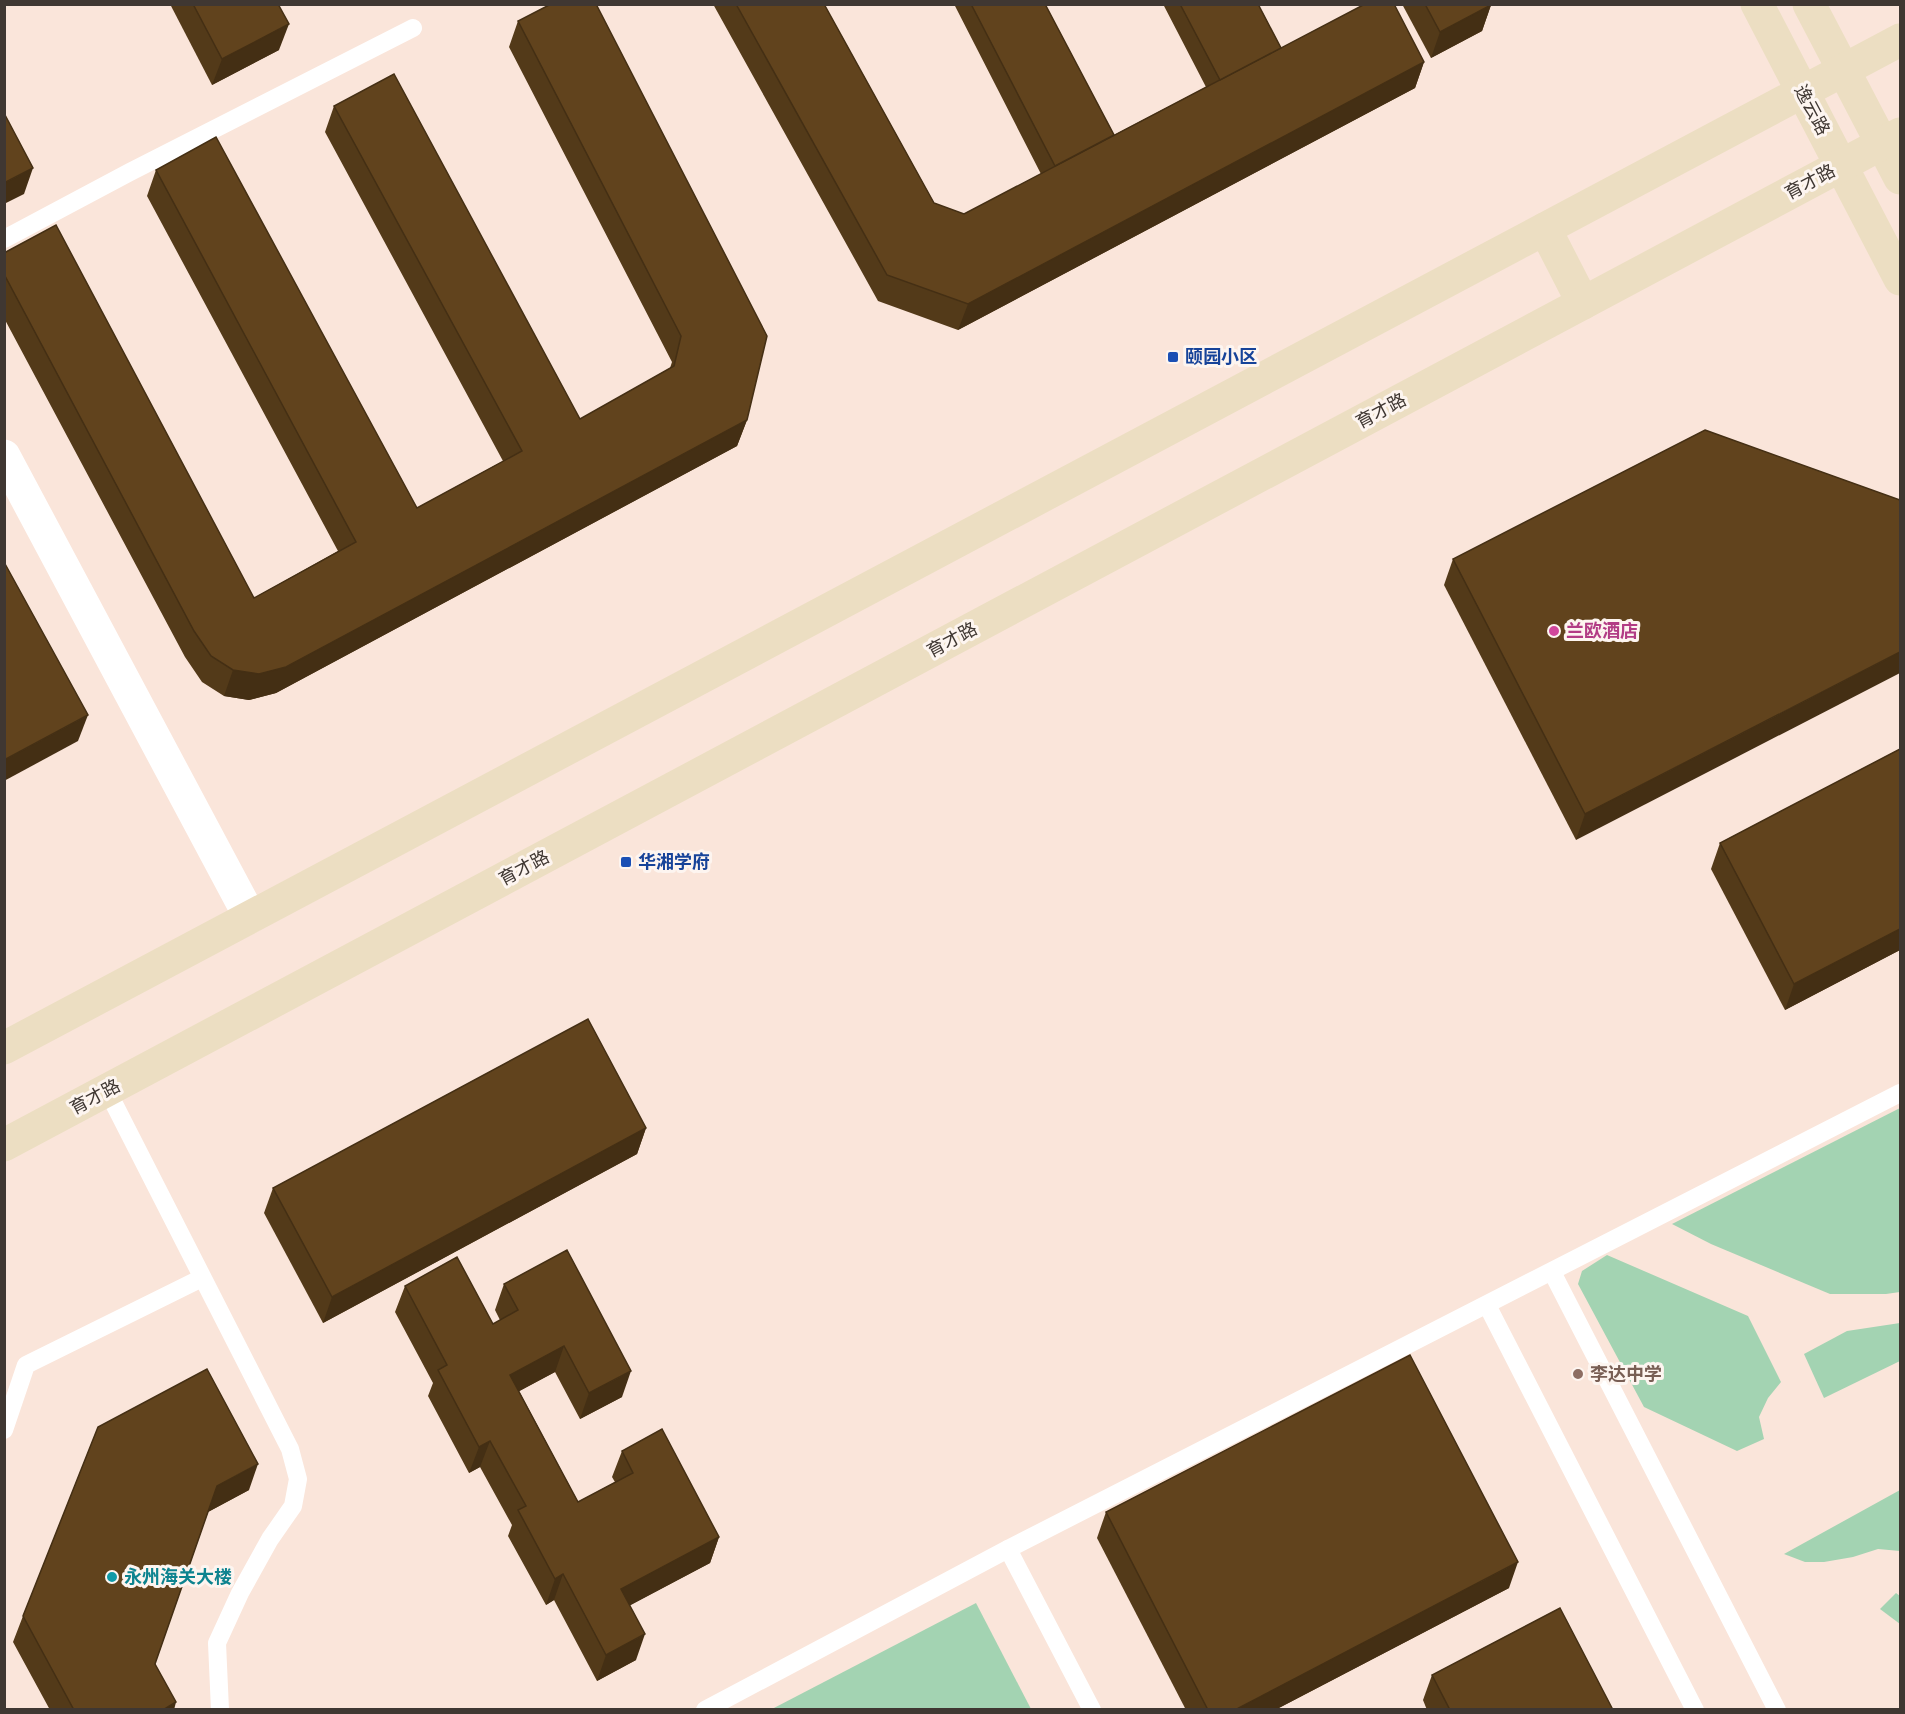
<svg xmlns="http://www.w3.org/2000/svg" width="1905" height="1714" font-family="'Fira Sans','Noto Sans SC',sans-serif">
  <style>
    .green { fill: #a3d3b2 }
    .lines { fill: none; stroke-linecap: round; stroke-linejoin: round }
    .lane { stroke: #fff; stroke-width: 18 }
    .street { stroke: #fff; stroke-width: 33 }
    .secondary { stroke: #ecdec2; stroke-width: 33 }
    .wall { fill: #533a19 }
    .shaded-wall { fill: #442f14 }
    .building { fill: #61431d; stroke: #442f14; stroke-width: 1.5 }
    .transit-dot { fill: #1a4fb4; stroke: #fdf5f0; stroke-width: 2 }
    .hotel-dot { fill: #d1479c; stroke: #fdf5f0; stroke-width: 2 }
    .education-dot { fill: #8d6e63; stroke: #fdf5f0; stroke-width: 2 }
    .culture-dot { fill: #0f9aa8; stroke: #fdf5f0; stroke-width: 2 }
    .labels { text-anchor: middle; stroke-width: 6; stroke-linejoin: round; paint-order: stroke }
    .street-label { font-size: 18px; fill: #3f3732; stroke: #fdf5f0 }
    .transit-label { font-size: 18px; font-weight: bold; fill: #164399; stroke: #fdf5f0; text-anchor: start }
    .hotel-label { font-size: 18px; font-weight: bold; fill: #b23c85; stroke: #fdf5f0; text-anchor: start }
    .education-label { font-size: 18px; font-weight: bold; fill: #785e54; stroke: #fdf5f0; text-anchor: start }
    .culture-label { font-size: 18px; font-weight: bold; fill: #0d838f; stroke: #fdf5f0; text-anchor: start }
  </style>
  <rect width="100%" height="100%" fill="#fae5da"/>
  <g class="green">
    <path d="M1900,1108V1292L1886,1294H1830L1711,1244L1672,1224Z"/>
    <path d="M1607,1255L1748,1316L1781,1382L1768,1398L1759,1417L1764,1439L1737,1451L1644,1407L1578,1284L1582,1271Z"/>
    <path d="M1900,1323V1361L1824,1398L1804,1354L1847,1331Z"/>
    <path d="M1900,1490V1551L1878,1549L1853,1557L1824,1562H1805L1784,1554Z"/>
    <path d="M1896,1593L1900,1596V1624L1880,1609Z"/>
    <path d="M976,1603L1031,1709H772Z"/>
  </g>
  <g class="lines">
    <g class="lane">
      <path d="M4,239L130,172L413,28"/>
      <path d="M107,1090L290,1449L298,1479L293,1506L270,1539L240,1593L217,1643L220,1710"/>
      <path d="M1552,1272L1777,1710"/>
      <path d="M1487,1305L1695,1710"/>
      <path d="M4,1430L26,1365L202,1278"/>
      <path d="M705,1710L1008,1549"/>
      <path d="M1092,1710L1008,1549L1900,1093"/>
    </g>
    <path class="street" d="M4,456L250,917"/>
    <g class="secondary">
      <path d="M1757,4L1900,279"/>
      <path d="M1809,4L1900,178"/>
      <path d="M1545,229L1583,303"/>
      <path d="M4,1048L1900,40"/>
      <path d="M4,1145L1900,134"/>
    </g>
  </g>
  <g class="wall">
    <path d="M170,4H278L279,50L212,85Z"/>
    <path d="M713,4H824L934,203L964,214L1041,174L954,4H1045L1114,135L1206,87L1163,4H1258L1281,48L1424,62L1415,88L958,330L878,301Z"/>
    <path d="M1402,4H1490L1491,5L1482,31L1431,58Z"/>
    <path d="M518,21L747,420L737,446L276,693L249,700L224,696L202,682L185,657L4,318V253L254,598L338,551L147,196L156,170L417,508L503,461L325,132L334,106L580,419L670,368L672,362L509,47Z"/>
    <path d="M1900,500L1576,840L1444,585L1453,559Z"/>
    <path d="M1900,749V950L1785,1010L1711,869L1720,843Z"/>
    <path d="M646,1128L637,1154L323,1323L264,1213L273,1188Z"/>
    <path d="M504,1284L622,1397L580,1419L555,1372L519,1391L578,1502L615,1482L612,1477L622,1451L719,1537L710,1563L630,1605L636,1660L597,1681L554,1600L546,1605L508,1536L512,1525L480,1467L469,1473L428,1396L433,1383L395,1312L405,1286L493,1324L500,1320L495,1310Z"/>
    <path d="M98,1427L249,1490L208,1512L155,1664L174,1710H50L13,1642L23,1616Z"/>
    <path d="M1106,1512L1509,1588L1275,1710H1186L1097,1538Z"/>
    <path d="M1432,1675L1613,1710H1427L1423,1700Z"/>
  </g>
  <g class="shaded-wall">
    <path d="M1491,5L1482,31L1431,58L1440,32Z"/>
    <path d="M289,24L279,50L212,85L222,59Z"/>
    <path d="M1424,62L1415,88L958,330L968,304Z"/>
    <path d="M33,168L24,194L4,204V183Z"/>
    <path d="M747,420L737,446L276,693L249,700L224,696L233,670Z"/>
    <path d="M1900,652V673L1576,840L1585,814Z"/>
    <path d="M88,715L78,741L4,781V764L6,759Z"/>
    <path d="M1900,929V950L1785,1010L1794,984Z"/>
    <path d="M646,1128L637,1154L323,1323L332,1297Z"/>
    <path d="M564,1346L555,1372L501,1401L510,1375Z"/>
    <path d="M631,1371L622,1397L580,1419L589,1393Z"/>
    <path d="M490,1441L480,1467L469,1473L479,1447Z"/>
    <path d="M258,1464L249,1490L208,1512L217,1486Z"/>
    <path d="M719,1537L710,1563L612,1615L621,1589Z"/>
    <path d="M1518,1562L1509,1588L1275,1710H1235Z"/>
    <path d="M563,1574L554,1600L546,1605L555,1579Z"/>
    <path d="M645,1634L636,1660L597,1681L606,1655Z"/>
    <path d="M176,1702L174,1710H163Z"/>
  </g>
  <g class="building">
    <path d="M193,4H278L289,24L222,59Z"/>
    <path d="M551,4H596L767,336L747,420L286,667L259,674L233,670L211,656L194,631L4,274V253L56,225L254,598L356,542L156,170L216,137L417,508L522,451L334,106L394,74L580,419L674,366L681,336L518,21Z"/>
    <path d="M736,4H824L934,203L964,214L1365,4H1394L1424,62L968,304L887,275Z"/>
    <path d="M971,4H1045L1114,135L1055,166Z"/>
    <path d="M1180,4H1258L1281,48L1220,80Z"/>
    <path d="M1425,4H1490L1491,5L1440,32Z"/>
    <path d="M4,113L33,168L4,183Z"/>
    <path d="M1705,430L1900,500V652L1585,814L1453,559Z"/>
    <path d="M4,562L88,715L6,759L4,756Z"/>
    <path d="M1900,749V929L1794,984L1720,843Z"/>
    <path d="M588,1019L646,1128L332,1297L273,1188Z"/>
    <path d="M567,1250L631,1371L589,1393L564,1346L510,1375L578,1502L633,1473L622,1451L662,1429L719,1537L621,1589L645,1634L606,1655L563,1574L555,1579L518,1510L526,1506L490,1441L479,1447L438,1370L447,1365L405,1286L457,1257L493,1324L518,1310L504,1284Z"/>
    <path d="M1410,1355L1518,1562L1235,1710H1208L1106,1512Z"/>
    <path d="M207,1369L258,1464L217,1486L155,1664L176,1702L163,1710H74L23,1616L98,1427Z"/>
    <path d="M1560,1608L1613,1710H1450L1432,1675Z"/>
  </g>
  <g class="transit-dot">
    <rect x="1167" y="351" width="12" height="12" rx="3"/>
    <rect x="620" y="856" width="12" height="12" rx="3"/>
  </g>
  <circle class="hotel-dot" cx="1554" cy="631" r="6"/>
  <circle class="education-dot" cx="1578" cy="1374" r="6"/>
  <circle class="culture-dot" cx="112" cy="1577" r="6"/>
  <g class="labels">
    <g class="street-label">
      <text transform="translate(1812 110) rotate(62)" y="6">逸云路</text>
      <text transform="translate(1810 182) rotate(-28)" y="6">育才路</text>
      <text transform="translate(1381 411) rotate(-28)" y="6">育才路</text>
      <text transform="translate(952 640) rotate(-28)" y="6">育才路</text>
      <text transform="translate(524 868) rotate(-28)" y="6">育才路</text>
      <text transform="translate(95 1097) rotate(-28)" y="6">育才路</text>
    </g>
    <g class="transit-label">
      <text x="1185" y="363">颐园小区</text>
      <text x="638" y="868">华湘学府</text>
    </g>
    <g class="hotel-label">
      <text x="1566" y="637">兰欧酒店</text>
    </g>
    <g class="education-label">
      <text x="1590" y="1380">李达中学</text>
    </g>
    <g class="culture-label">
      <text x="124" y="1583">永州海关大楼</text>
    </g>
  </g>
  <rect width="1905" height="1714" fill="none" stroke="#3f3732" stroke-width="12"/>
</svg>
